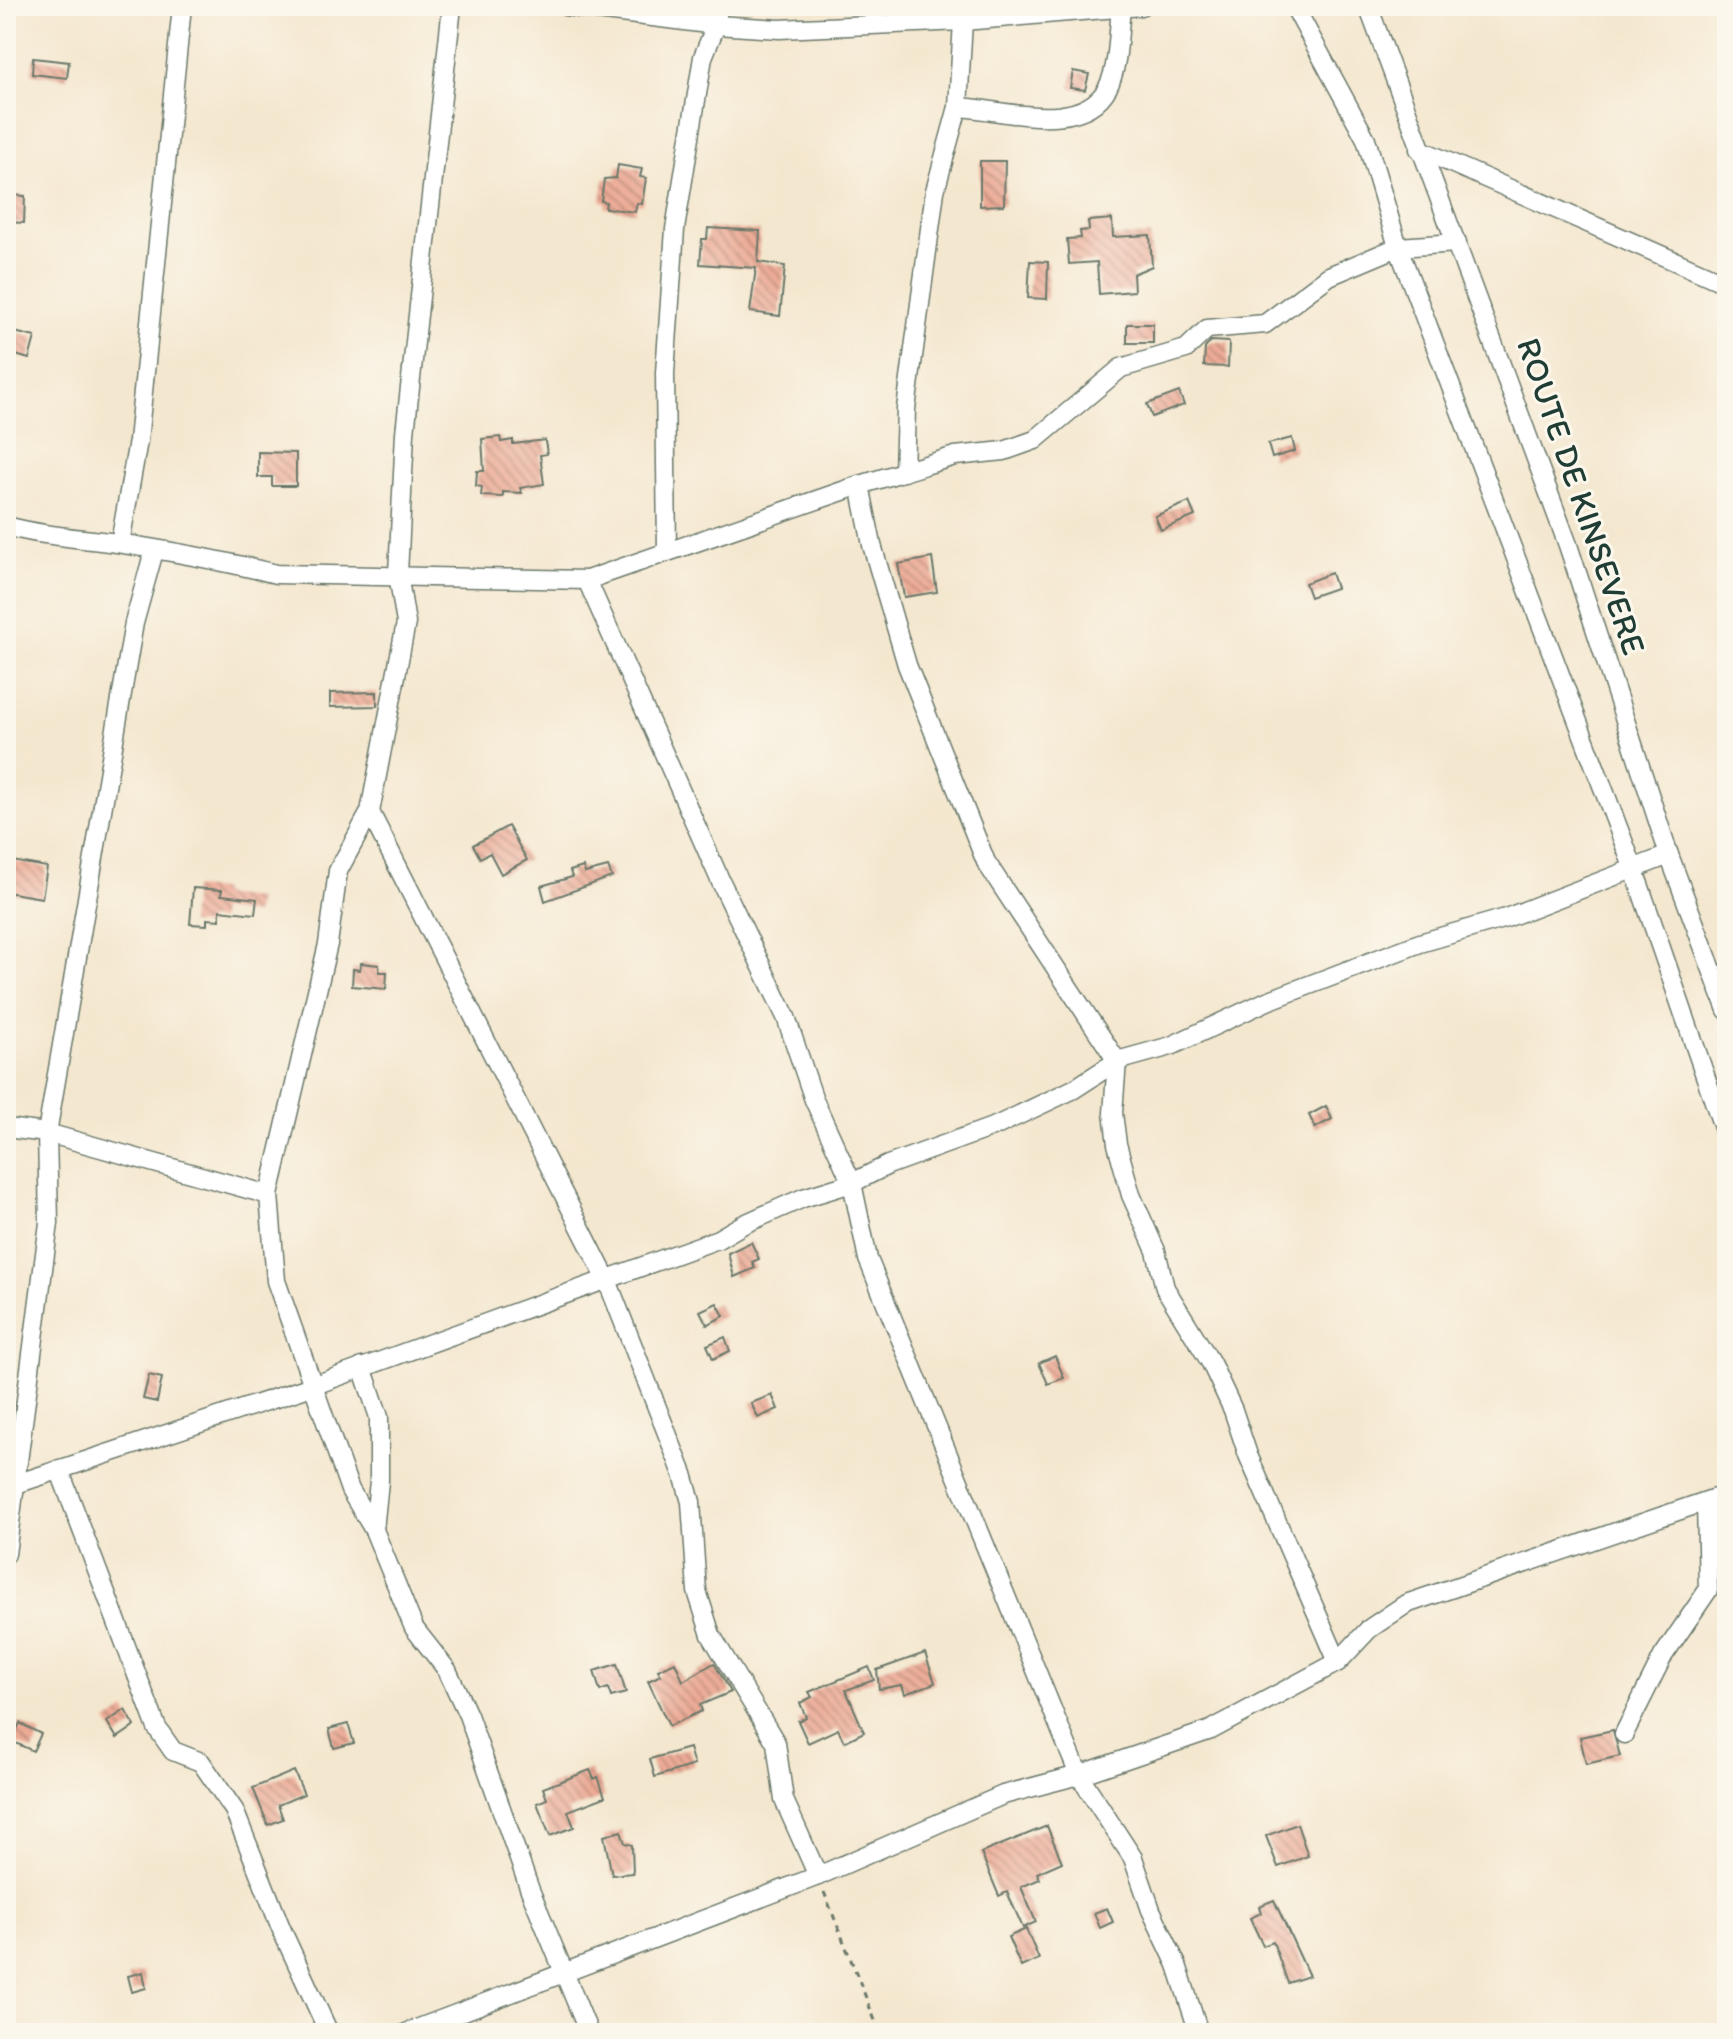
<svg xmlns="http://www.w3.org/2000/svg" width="1733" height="2039" font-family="Itim,sans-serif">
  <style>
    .building { fill: url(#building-back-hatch) }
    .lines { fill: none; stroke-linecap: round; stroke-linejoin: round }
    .minor-casing { stroke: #6a786a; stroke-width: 21 }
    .path { stroke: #6a786a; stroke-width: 3; stroke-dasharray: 6 6; stroke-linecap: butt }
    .minor { stroke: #fff; stroke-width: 18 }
    .labels { text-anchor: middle; stroke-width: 6; stroke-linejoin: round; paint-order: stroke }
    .street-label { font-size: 34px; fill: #1f3d34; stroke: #fbf7ec }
  </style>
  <defs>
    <pattern id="building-back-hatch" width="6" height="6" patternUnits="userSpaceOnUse" patternTransform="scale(2)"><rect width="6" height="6" fill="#ecab96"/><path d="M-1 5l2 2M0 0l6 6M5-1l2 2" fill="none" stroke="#bf8c7b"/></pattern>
  </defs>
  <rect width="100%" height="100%" fill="#fbf7ec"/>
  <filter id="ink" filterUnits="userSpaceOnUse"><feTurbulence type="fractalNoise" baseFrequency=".0125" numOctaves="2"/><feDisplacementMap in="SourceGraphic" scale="16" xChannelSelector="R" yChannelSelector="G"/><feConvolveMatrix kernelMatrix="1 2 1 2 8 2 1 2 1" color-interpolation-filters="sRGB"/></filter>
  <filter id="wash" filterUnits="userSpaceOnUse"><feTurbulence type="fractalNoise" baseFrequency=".006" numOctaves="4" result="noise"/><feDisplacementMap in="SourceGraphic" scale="32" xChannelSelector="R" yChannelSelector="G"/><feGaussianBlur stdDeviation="1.8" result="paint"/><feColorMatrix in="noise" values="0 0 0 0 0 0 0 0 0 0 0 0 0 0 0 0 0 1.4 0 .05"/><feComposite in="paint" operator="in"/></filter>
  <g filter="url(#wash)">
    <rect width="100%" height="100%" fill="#f4e7cf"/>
    <g id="blocks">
      <g class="building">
        <path d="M33,58L69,62L67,78L32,74Z"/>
        <path d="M1073,71L1089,74L1085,90L1070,88Z"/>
        <path d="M980,161H1005L1004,205L980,206Z"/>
        <path d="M618,165L642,169L640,177L646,178L642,204L637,203L635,212L605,208L606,202L601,201L604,179L616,178Z"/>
        <path d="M11,195L25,196L24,223L6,222V205L10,206Z"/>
        <path d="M1112,219L1113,237L1150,235L1152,266L1133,274L1134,291L1099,294L1097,262L1069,264L1067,239L1081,238L1080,231L1089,230L1088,221Z"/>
        <path d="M708,228L760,231L758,262L785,266L780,316L750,312L756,268L700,264L702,239H707Z"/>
        <path d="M1030,261L1048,262L1047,299L1028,298Z"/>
        <rect x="1127" y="324" width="26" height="19"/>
        <path d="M6,330L35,337L29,359L6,352Z"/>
        <path d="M1211,341L1229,342L1228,367L1204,366L1205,348Z"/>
        <path d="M1179,392L1184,405L1152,417L1147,404Z"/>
        <path d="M500,437L501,442L513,440V444L545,440L547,454L540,455L544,484L520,488L522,493L503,492V497L481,496L482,487L476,486L477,471H484L482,439Z"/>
        <path d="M1292,438L1295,451L1272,458L1268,444Z"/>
        <path d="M258,452L296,453V486H272V477H258Z"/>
        <path d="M1189,502L1195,516L1161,530L1155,516Z"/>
        <path d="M932,558L937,592L904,597L898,564Z"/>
        <path d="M1331,573L1336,588L1310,597L1305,583Z"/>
        <path d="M377,692V706L330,707V693Z"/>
        <path d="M508,826L527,860L501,874L490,853L480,858L473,845Z"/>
        <path d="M6,860L47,867L42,898L6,892Z"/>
        <path d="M583,867L585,873L608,867L612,877L545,901L541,886L572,877L570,871Z"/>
        <path d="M193,888L222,890L221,895L257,899L255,914L220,910V920L207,919V925L190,924Z"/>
        <path d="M361,963L379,965V972H387L386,989L352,986L353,969L360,970Z"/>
        <path d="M1326,1106L1332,1119L1315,1128L1309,1115Z"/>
        <path d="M751,1242L759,1259L752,1262L755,1268L734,1277L728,1253Z"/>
        <path d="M717,1303L724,1316L707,1325L700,1311Z"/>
        <path d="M725,1337L730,1351L713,1359L707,1345Z"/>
        <path d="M1055,1356L1064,1378L1048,1384L1039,1363Z"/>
        <path d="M149,1375L162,1378L157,1402L143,1399Z"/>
        <path d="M772,1395L778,1409L758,1418L751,1403Z"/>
        <path d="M925,1653L935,1683L905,1694L902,1685L879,1689L877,1670Z"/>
        <path d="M675,1662L683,1681L714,1663L731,1692L700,1705L702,1711L669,1726L648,1681L661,1675L658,1670Z"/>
        <path d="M617,1664L626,1693L611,1697L608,1688L600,1691L594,1671Z"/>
        <path d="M869,1667L874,1680L846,1690L864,1732L844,1742L838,1729L808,1743L798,1721L806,1717L800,1703L812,1697L809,1692Z"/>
        <path d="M125,1710L135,1726L117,1738L107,1722Z"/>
        <path d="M20,1723L41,1734L33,1751L11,1741Z"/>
        <path d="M348,1724L354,1743L334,1748L329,1729Z"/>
        <path d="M1613,1730L1620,1756L1586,1764L1580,1737Z"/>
        <path d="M689,1748L694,1765L655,1777L650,1759Z"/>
        <path d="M590,1770L594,1779L598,1777L605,1797L568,1811L574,1827L550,1836L537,1803L547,1799L543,1788Z"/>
        <path d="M294,1771L304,1794L278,1805L283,1819L268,1825L253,1788Z"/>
        <path d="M1297,1824L1308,1856L1278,1867L1266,1836Z"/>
        <path d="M1047,1826L1062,1862L1037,1873L1040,1879L1021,1887L1036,1922L1023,1928L1007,1892L999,1896L981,1853Z"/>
        <path d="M621,1831L625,1843L632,1845L633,1873L612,1875L604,1836Z"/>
        <path d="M1274,1900L1309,1976L1288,1983L1273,1942L1263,1946L1250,1918L1261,1913L1259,1906Z"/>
        <path d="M1107,1908L1113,1922L1100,1928L1094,1913Z"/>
        <path d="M1026,1929L1039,1959L1021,1967L1008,1937Z"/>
        <path d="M143,1972L146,1988L132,1992L128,1976Z"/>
      </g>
    </g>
  </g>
  <g filter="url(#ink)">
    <use href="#blocks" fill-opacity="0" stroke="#6a786a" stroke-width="2"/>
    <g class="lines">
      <defs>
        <g id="minor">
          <path d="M565,6L716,25L779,29L963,21L1141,6"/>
          <path d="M1294,6L1366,139L1398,247L1633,867L1727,1139"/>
          <path d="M1368,6L1568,545L1669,855L1727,1010"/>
          <path d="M958,107C1003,109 1082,136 1108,87C1119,65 1118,33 1121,8"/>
          <path d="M1419,149L1727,284"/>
          <path d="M904,472L906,409L935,191L958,107L963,21"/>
          <path d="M860,485L872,545L907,665L986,862L1117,1061L1113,1113L1117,1144L1131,1195L1156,1251L1165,1288L1211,1363L1233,1410L1248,1455L1338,1662"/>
          <path d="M6,526C43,536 79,538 117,543C170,551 224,561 276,574L587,580L860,485L955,456L1004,451L1035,440L1121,368L1186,349L1207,329L1265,324L1329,276L1398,247L1457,243"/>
          <path d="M120,543L138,441L182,6"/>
          <path d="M667,552L665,373L675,229L703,57L716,25L718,6"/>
          <path d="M587,580L721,882L786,1017L814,1100L852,1183L868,1259L1079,1775L1133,1858L1151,1910L1177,1965L1199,2033"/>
          <path d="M370,812L607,1280L683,1474L691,1502L697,1591L711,1635L776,1743L784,1800L818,1876"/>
          <path d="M6,1128L47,1133L269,1195"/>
          <path d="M362,1367L379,1417V1481L374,1530L414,1628L447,1670L468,1715L530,1890L589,2033"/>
          <path d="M59,1469L157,1728L173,1751L201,1762L234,1810L283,1933L329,2033"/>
          <path d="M13,1485L312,1386L718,1239L742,1225L803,1198L852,1183L888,1165L998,1125L1074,1089L1117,1061L1171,1046L1267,1001L1420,943L1506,918L1669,855"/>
          <path d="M374,1530L350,1490L276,1281L269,1195L328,944L338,871L370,812L406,623L398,574L405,433L452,6"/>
          <path d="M6,1554L49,1223L47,1133L134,623L154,551"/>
          <path d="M1624,1734L1663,1656L1708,1590L1706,1502"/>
          <path d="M406,2033L818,1876L1003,1795L1079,1775L1211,1730L1338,1662L1369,1629L1406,1604L1727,1494"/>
        </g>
      </defs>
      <use href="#minor" class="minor-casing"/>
      <path class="path" d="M824,1892L880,2033"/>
      <use href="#minor" class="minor"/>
    </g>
  </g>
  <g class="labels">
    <g class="street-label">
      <text transform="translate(1582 496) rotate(71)" y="12">ROUTE DE KINSEVERE</text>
    </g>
  </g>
  <rect width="1733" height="2039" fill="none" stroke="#fbf7ec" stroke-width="32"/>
</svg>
